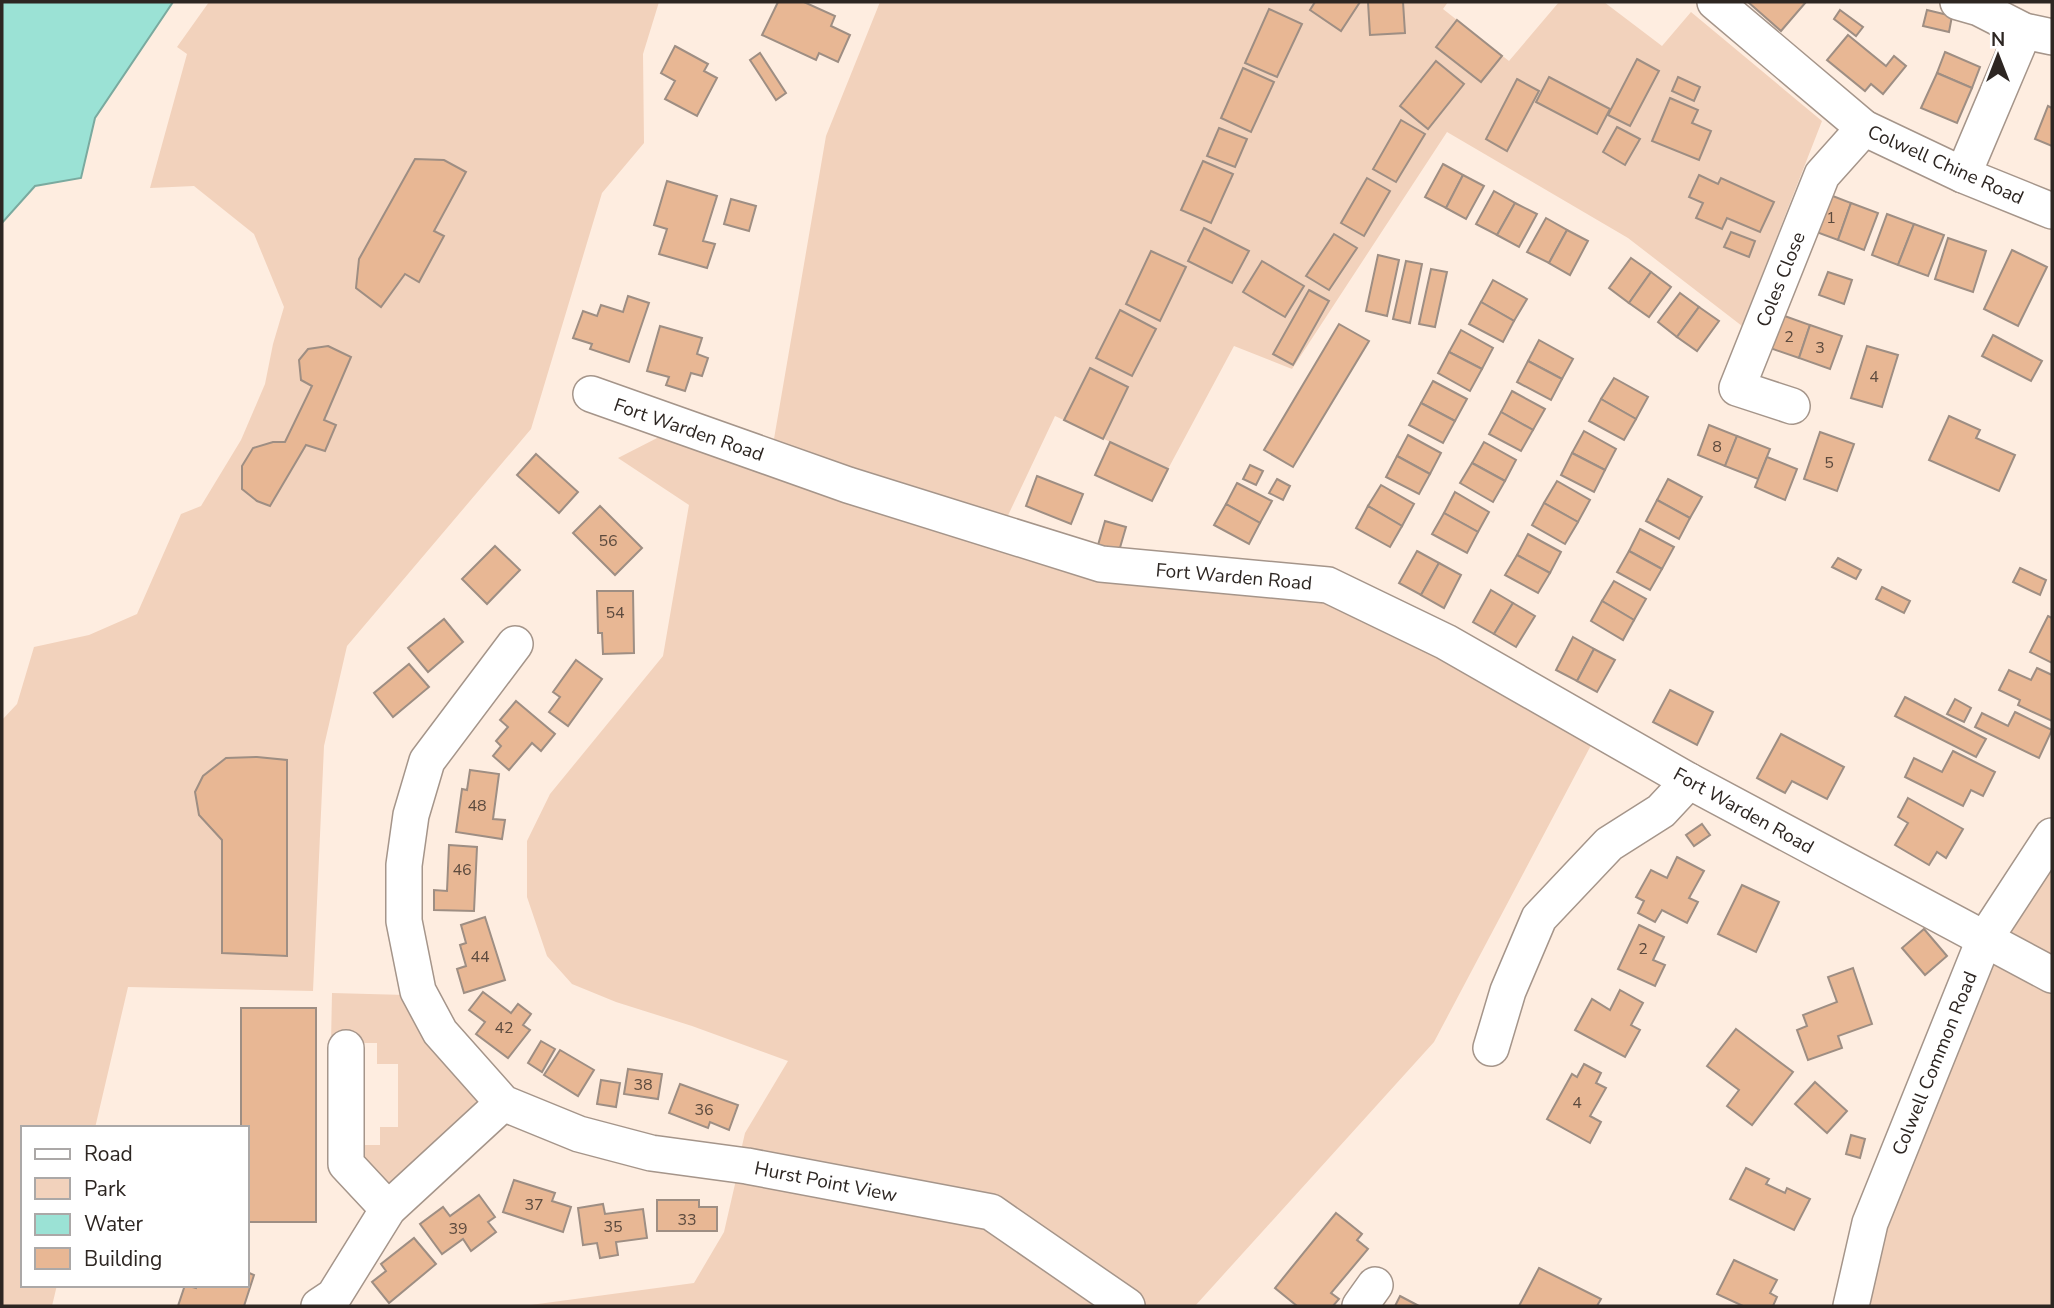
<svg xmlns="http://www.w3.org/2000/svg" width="2054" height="1308" font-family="'Nunito Sans',sans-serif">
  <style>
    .green { fill: #f2d2bc }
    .water { fill: #9be2d5; stroke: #7aaa9f; stroke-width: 2 }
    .building { fill: #e8b794; stroke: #9e8e83; stroke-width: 2 }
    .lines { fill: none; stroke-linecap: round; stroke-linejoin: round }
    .minor-casing { stroke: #a5958a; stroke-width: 38 }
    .minor { stroke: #fff; stroke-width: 35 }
    .labels { text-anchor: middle; stroke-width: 5; stroke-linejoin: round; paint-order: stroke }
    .number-label { font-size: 16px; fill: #5c4a3e }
    .street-label { font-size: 19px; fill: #2d2622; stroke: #fff }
  </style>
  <rect width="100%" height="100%" fill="#feede0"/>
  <g class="green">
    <path d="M209,2H659L643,54L644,143L602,193L531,429L347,646L324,746L313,991L128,987L95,1128H23V1285H57L52,1306H2V720L17,704L34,647L89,635L137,614L181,514L201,506L241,440L265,384L273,344L284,307L254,234L194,186L150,188L187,54L177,47Z"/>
    <path d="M880,2H1448L1443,9L1509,61L1559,2H1604L1662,46L1691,12L1822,121L1742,326L1628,238L1447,132L1292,369L1234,346L1168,469L1055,416L1003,526L970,532L1327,591L1597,734L1434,1042L1195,1306H1136L994,1206L739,1159L745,1133L788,1061L692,1026L616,1002L572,984L547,956L527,897V841L550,794L663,656L689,505L618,458L663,435L769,468L826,136Z"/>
    <path d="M2052,856V1306H1866L1883,1234L2002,931Z"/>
    <path d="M332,993L406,995L482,1104L386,1192L354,1145H380V1127H398V1064H377V1043H331Z"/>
    <path d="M738,1171L988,1218L1115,1306H523L694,1283L724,1232Z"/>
  </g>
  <path class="water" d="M2,2H173L95,118L81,178L35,186L2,223Z"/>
  <g class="building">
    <path d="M778,2H804L835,16L831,26L850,35L838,62L819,53L816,60L762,35Z"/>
    <path d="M1315,2H1360L1341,31L1310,10Z"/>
    <path d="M1368,2H1403L1405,33L1370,35Z"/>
    <path d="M1748,2H1806L1781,31Z"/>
    <path d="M1269,9L1302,24L1277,77L1245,63Z"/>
    <path d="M1840,10L1863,27L1856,36L1834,19Z"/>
    <path d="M1927,10L1952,16L1949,32L1923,26Z"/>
    <path d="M1457,20L1502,56L1481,82L1436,47Z"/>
    <path d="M1848,35L1886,66L1894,56L1906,66L1883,94L1871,84L1865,91L1827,60Z"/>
    <path d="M675,46L708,64L704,71L717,78L697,116L665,99L675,81L661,73Z"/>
    <path d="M1945,52L1980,67L1972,88L1937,73Z"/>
    <path d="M760,53L786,93L776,100L750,60Z"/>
    <path d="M1637,59L1659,71L1630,126L1608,115Z"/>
    <path d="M1436,61L1464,84L1428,129L1400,106Z"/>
    <path d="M1243,68L1274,82L1251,132L1221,118Z"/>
    <path d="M1937,73L1972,88L1957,123L1921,108Z"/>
    <path d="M1549,77L1610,109L1597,134L1536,102Z"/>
    <path d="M1678,77L1700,87L1694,101L1672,91Z"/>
    <path d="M1517,79L1539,91L1507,151L1486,139Z"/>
    <path d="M1670,98L1698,110L1692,123L1711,131L1699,160L1652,141Z"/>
    <path d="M2048,106L2052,108V146L2035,139Z"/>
    <path d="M1401,120L1425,134L1396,182L1373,169Z"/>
    <path d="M1617,127L1640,139L1625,165L1603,152Z"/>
    <path d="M1219,128L1247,139L1235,167L1207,156Z"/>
    <path d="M415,159L444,160L466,172L434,231L444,236L419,282L405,274L381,307L356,288L359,259Z"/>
    <path d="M1203,161L1233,174L1211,223L1181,210Z"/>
    <path d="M1443,164L1463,175L1446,208L1425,197Z"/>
    <path d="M1463,175L1484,186L1466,219L1446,208Z"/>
    <path d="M1699,175L1718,184L1721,178L1774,202L1760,232L1727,218L1722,229L1696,218L1703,203L1689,197Z"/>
    <path d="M1367,178L1390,191L1364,236L1341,223Z"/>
    <path d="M667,181L717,196L703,241L715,244L707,268L659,254L667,229L654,225Z"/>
    <path d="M1494,191L1515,203L1497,235L1476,224Z"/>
    <path d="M1825,193L1851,203L1838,240L1811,230Z"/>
    <path d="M731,199L756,206L749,231L724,224Z"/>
    <path d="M1515,203L1537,214L1519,247L1497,235Z"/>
    <path d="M1851,203L1878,213L1864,250L1838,240Z"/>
    <path d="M1887,214L1914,224L1898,265L1872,255Z"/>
    <path d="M1546,218L1567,230L1549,263L1527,252Z"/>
    <path d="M1914,224L1944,235L1928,276L1898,265Z"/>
    <path d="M1204,228L1249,251L1232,283L1188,261Z"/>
    <path d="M1567,230L1588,241L1570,275L1549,263Z"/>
    <path d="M1731,232L1755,241L1749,257L1724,247Z"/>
    <path d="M1334,234L1357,248L1329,290L1306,276Z"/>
    <path d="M1948,238L1986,251L1973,292L1935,279Z"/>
    <path d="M2012,250L2047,267L2018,326L1984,309Z"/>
    <path d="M1151,251L1186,267L1160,321L1126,304Z"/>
    <path d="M1378,255L1399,260L1387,316L1366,311Z"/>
    <path d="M1631,258L1651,272L1629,303L1609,288Z"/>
    <path d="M1262,261L1304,286L1285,317L1243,292Z"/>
    <path d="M1406,261L1422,264L1410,323L1393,319Z"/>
    <path d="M1431,269L1447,272L1435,327L1419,324Z"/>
    <path d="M1651,272L1671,287L1649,317L1629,303Z"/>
    <path d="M1828,272L1852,280L1844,304L1819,295Z"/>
    <path d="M1493,280L1527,299L1514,321L1481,302Z"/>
    <path d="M1309,290L1329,301L1293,365L1273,354Z"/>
    <path d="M1680,293L1699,307L1677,337L1658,322Z"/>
    <path d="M628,296L649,303L629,362L590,349L592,344L573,338L583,311L597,316L601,305L623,312Z"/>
    <path d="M1481,302L1514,321L1503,342L1469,324Z"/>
    <path d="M1699,307L1719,321L1697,351L1677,337Z"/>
    <path d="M1120,310L1156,329L1132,376L1096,358Z"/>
    <path d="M1779,314L1810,325L1799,358L1767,347Z"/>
    <path d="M1339,324L1369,341L1293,467L1264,450Z"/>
    <path d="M1810,325L1842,336L1830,369L1799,358Z"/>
    <path d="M660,326L702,338L697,354L708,358L702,376L691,373L685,391L666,385L669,377L647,371Z"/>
    <path d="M1461,330L1493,348L1482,369L1449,352Z"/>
    <path d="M1993,335L2042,361L2031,381L1982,356Z"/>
    <path d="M1539,340L1573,359L1562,379L1528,361Z"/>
    <path d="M328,346L351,357L324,420L336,425L325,451L306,445L270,506L257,501L242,489V466L253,448L273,442H285L312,386L301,380L299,360L308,349Z"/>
    <path d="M1867,346L1898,355L1882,407L1851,398Z"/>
    <path d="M1449,352L1482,369L1470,391L1438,373Z"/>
    <path d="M1528,361L1562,379L1551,400L1517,382Z"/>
    <path d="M1090,368L1128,387L1103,439L1064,420Z"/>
    <path d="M1614,378L1648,397L1636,419L1601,399Z"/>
    <path d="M1433,381L1467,399L1455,421L1421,403Z"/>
    <path d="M1512,391L1545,409L1533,430L1501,412Z"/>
    <path d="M1601,399L1636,419L1624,440L1589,421Z"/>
    <path d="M1421,403L1455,421L1443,443L1409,425Z"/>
    <path d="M1501,412L1533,430L1521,451L1489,434Z"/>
    <path d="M1949,416L1980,430L1976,438L2015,455L1999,491L1929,460Z"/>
    <path d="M1709,425L1737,436L1725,466L1698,455Z"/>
    <path d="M1584,431L1616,449L1605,470L1572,453Z"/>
    <path d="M1820,432L1854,444L1837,491L1804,479Z"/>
    <path d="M1408,435L1441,453L1430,474L1397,456Z"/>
    <path d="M1737,436L1770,449L1758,479L1725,466Z"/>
    <path d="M1110,442L1168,469L1152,501L1095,475Z"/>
    <path d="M1484,442L1516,460L1505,481L1472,463Z"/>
    <path d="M1572,453L1605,470L1594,492L1561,475Z"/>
    <path d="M536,454L578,492L559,513L517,475Z"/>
    <path d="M1397,456L1430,474L1419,494L1386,477Z"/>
    <path d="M1767,457L1797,469L1785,500L1755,487Z"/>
    <path d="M1472,463L1505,481L1493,502L1460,483Z"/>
    <path d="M1250,465L1263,471L1256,485L1243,479Z"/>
    <path d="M1037,476L1083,494L1071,524L1026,506Z"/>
    <path d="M1277,479L1290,486L1283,500L1269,493Z"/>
    <path d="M1668,479L1702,497L1690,518L1657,500Z"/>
    <path d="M1557,481L1590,500L1578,522L1544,503Z"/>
    <path d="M1237,483L1272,501L1260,523L1226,504Z"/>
    <path d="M1381,485L1414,504L1402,526L1368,506Z"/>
    <path d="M1455,492L1489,512L1478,532L1444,513Z"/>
    <path d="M1657,500L1690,518L1679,539L1646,521Z"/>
    <path d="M1544,503L1578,522L1565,544L1532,525Z"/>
    <path d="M1226,504L1260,523L1249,544L1214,525Z"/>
    <path d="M600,506L642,548L615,575L573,533Z"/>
    <path d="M1368,506L1402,526L1390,547L1356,528Z"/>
    <path d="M1444,513L1478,532L1467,553L1432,534Z"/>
    <path d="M1105,521L1126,527L1119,551L1098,545Z"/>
    <path d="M1640,529L1674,547L1662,569L1629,551Z"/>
    <path d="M1528,534L1561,552L1550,573L1517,555Z"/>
    <path d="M495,546L520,570L487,604L462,579Z"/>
    <path d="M1417,551L1439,563L1421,595L1399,583Z"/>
    <path d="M1629,551L1662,569L1650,590L1617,572Z"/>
    <path d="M1517,555L1550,573L1538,593L1505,575Z"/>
    <path d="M1838,558L1861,570L1856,579L1832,567Z"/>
    <path d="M1439,563L1461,575L1444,608L1421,595Z"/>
    <path d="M2020,568L2046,580L2040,595L2013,582Z"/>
    <path d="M1614,581L1646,599L1634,620L1602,601Z"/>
    <path d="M1882,587L1910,601L1904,613L1876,599Z"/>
    <path d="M1491,590L1513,603L1494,634L1473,622Z"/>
    <path d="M597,591H633L634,653L603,654L602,633H598Z"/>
    <path d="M1602,601L1634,620L1623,640L1591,621Z"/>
    <path d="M1513,603L1535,616L1516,647L1494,634Z"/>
    <path d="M2048,616L2052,618V663L2030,652Z"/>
    <path d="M444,619L463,642L428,672L408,648Z"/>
    <path d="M1573,637L1594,649L1577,681L1556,670Z"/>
    <path d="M1594,649L1615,660L1597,692L1577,681Z"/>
    <path d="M576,660L602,679L568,726L549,712L560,697L553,692Z"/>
    <path d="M409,664L429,687L393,717L374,693Z"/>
    <path d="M2037,668L2052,675V721L2018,705L2020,700L1999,690L2009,670L2031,680Z"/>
    <path d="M1670,690L1713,712L1697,745L1653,722Z"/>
    <path d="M1905,697L1986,739L1976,757L1895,716Z"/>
    <path d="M1955,699L1971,708L1964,722L1947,714Z"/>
    <path d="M516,701L555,734L541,751L532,743L509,770L493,756L501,746L496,741L508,727L500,720Z"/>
    <path d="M2015,712L2052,730L2039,758L1975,727L1982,713L2008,726Z"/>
    <path d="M1781,734L1844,767L1827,799L1792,781L1785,793L1757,778Z"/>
    <path d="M1953,751L1995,772L1983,796L1971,790L1963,806L1905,777L1914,758L1942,772Z"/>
    <path d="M257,757L287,760V956L222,953V840L199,815L195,792L203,776L226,758Z"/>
    <path d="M470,770L499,774L493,819L505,820L502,839L456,832L462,789L467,790Z"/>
    <path d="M1908,798L1963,829L1946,858L1937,852L1929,865L1895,845L1908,823L1898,817Z"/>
    <path d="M1702,824L1710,835L1694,846L1686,835Z"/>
    <path d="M449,845L477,847L474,911L434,910V890L447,891Z"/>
    <path d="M1677,857L1704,871L1689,898L1698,902L1687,923L1662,910L1655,922L1638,913L1644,901L1636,897L1651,870L1667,878Z"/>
    <path d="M1742,885L1779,902L1756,952L1718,934Z"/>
    <path d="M485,917L505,980L464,993L457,969L466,966L460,945L466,943L461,925Z"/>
    <path d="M1639,925L1664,937L1653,960L1665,965L1655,986L1618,969Z"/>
    <path d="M1924,929L1947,956L1925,975L1902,948Z"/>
    <path d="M1853,968L1872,1024L1838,1036L1842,1048L1808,1060L1797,1030L1807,1026L1803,1015L1837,1002L1828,977Z"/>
    <path d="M1620,990L1643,1003L1631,1025L1640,1030L1625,1057L1575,1030L1592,999L1610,1010Z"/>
    <path d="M483,992L511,1013L518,1004L531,1014L523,1025L530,1030L508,1058L476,1034L485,1022L469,1010Z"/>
    <path d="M241,1008H316V1222H247V1128H241Z"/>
    <path d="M1736,1029L1793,1072L1752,1125L1727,1106L1739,1090L1707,1066Z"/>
    <path d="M541,1041L555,1049L542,1072L528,1063Z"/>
    <path d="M560,1050L594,1070L578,1096L544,1075Z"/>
    <path d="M1584,1064L1601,1073L1596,1083L1606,1088L1590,1116L1601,1122L1590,1143L1547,1119L1572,1074L1577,1077Z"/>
    <path d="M628,1069L662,1074L658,1099L624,1094Z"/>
    <path d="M601,1080L620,1083L616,1107L597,1104Z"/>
    <path d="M1815,1082L1847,1111L1827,1133L1795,1104Z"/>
    <path d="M680,1084L738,1105L729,1130L710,1122L708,1128L669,1113Z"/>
    <path d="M1851,1135L1865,1139L1860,1158L1846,1154Z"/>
    <path d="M1746,1168L1769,1179L1766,1184L1785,1193L1787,1188L1810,1199L1794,1230L1730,1199Z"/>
    <path d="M514,1180L555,1193L552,1201L571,1207L563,1232L503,1212Z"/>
    <path d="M479,1195L495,1217L488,1222L496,1232L471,1251L463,1239L442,1254L420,1224L443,1207L450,1216Z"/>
    <path d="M657,1200H699V1207H717V1231H657Z"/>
    <path d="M603,1204L605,1214L643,1209L647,1238L616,1242L618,1255L600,1258L597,1243L583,1245L578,1208Z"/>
    <path d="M1336,1213L1362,1234L1357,1240L1368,1249L1331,1293L1339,1299L1333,1306H1297L1275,1288Z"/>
    <path d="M414,1238L436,1264L389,1303L372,1282L386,1271L381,1264Z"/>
    <path d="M1734,1260L1777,1280L1770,1293L1777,1297L1773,1306H1743L1717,1294Z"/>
    <path d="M1539,1268L1601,1299L1597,1306H1519Z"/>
    <path d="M247,1272L254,1275L244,1306H178L185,1285L196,1288L197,1285H247Z"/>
    <path d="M1400,1296L1419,1306H1395Z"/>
  </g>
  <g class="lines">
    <defs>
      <g id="minor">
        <path d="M1715,2L1864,128L1963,175L2052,211"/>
        <path d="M1958,2L1979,8L2024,31L2052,37"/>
        <path d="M1963,175L2024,31"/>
        <path d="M591,394L848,485L1101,564L1328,585L1446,642L1689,781L2052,975"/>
        <path d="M1792,406L1737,388L1822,175L1864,128"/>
        <path d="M515,644L427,761L411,815L404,865V921L418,991L440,1032L503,1103L579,1134L651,1153L747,1166L991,1212L1127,1306"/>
        <path d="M346,1048V1164L388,1209"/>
        <path d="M1491,1048L1508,991L1539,918L1609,844L1661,811L1689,781"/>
        <path d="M319,1306L334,1296L388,1209L503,1103"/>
        <path d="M1360,1306L1375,1285"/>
        <path d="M1851,1306L1870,1223L1984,940L2052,836"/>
      </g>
    </defs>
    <use href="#minor" class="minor-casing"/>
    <use href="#minor" class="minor"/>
  </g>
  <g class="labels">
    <g class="number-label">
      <text x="1831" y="223">1</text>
      <text x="1789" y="342">2</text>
      <text x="1820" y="353">3</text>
      <text x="1874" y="382">4</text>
      <text x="1717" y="452">8</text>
      <text x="1829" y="468">5</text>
      <text x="608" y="546">56</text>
      <text x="615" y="618">54</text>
      <text x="477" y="811">48</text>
      <text x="462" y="875">46</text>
      <text x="1643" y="954">2</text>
      <text x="480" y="962">44</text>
      <text x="504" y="1033">42</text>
      <text x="643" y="1090">38</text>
      <text x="1577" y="1108">4</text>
      <text x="704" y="1115">36</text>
      <text x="534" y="1210">37</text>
      <text x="687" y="1225">33</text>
      <text x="613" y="1232">35</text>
      <text x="458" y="1234">39</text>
    </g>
    <g class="street-label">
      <text transform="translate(1946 164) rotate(24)" y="7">Colwell Chine Road</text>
      <text transform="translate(1780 279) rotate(-68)" y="7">Coles Close</text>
      <text transform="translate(689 429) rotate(19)" y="7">Fort Warden Road</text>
      <text transform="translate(1234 576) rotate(5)" y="7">Fort Warden Road</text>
      <text transform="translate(1744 810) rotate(29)" y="7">Fort Warden Road</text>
      <text transform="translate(1934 1063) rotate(-68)" y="7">Colwell Common Road</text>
      <text transform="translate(826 1181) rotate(11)" y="7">Hurst Point View</text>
    </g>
  </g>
  <rect width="2054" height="1308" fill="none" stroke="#2d2622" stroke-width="7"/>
  <rect x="21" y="1126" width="228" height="161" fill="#ffffff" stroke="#aba8a7" stroke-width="2"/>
  <rect x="35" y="1149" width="35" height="10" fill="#ffffff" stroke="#aba8a7" stroke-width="2"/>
  <text x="84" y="1161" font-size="21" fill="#2d2622">Road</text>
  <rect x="35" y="1178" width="35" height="21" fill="#f2d2bc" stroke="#aba8a7" stroke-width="2"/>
  <text x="84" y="1196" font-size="21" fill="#2d2622">Park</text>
  <rect x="35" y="1214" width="35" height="21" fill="#9be2d5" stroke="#aba8a7" stroke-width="2"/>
  <text x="84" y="1231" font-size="21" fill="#2d2622">Water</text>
  <rect x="35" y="1248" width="35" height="21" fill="#e8b794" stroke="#aba8a7" stroke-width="2"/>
  <text x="84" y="1266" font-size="21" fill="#2d2622">Building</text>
  <g transform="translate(1998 56)" stroke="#ffffff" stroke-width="5" paint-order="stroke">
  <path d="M0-5L12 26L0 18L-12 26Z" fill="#2d2622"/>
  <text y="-10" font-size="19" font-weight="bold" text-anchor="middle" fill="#2d2622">N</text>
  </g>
</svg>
